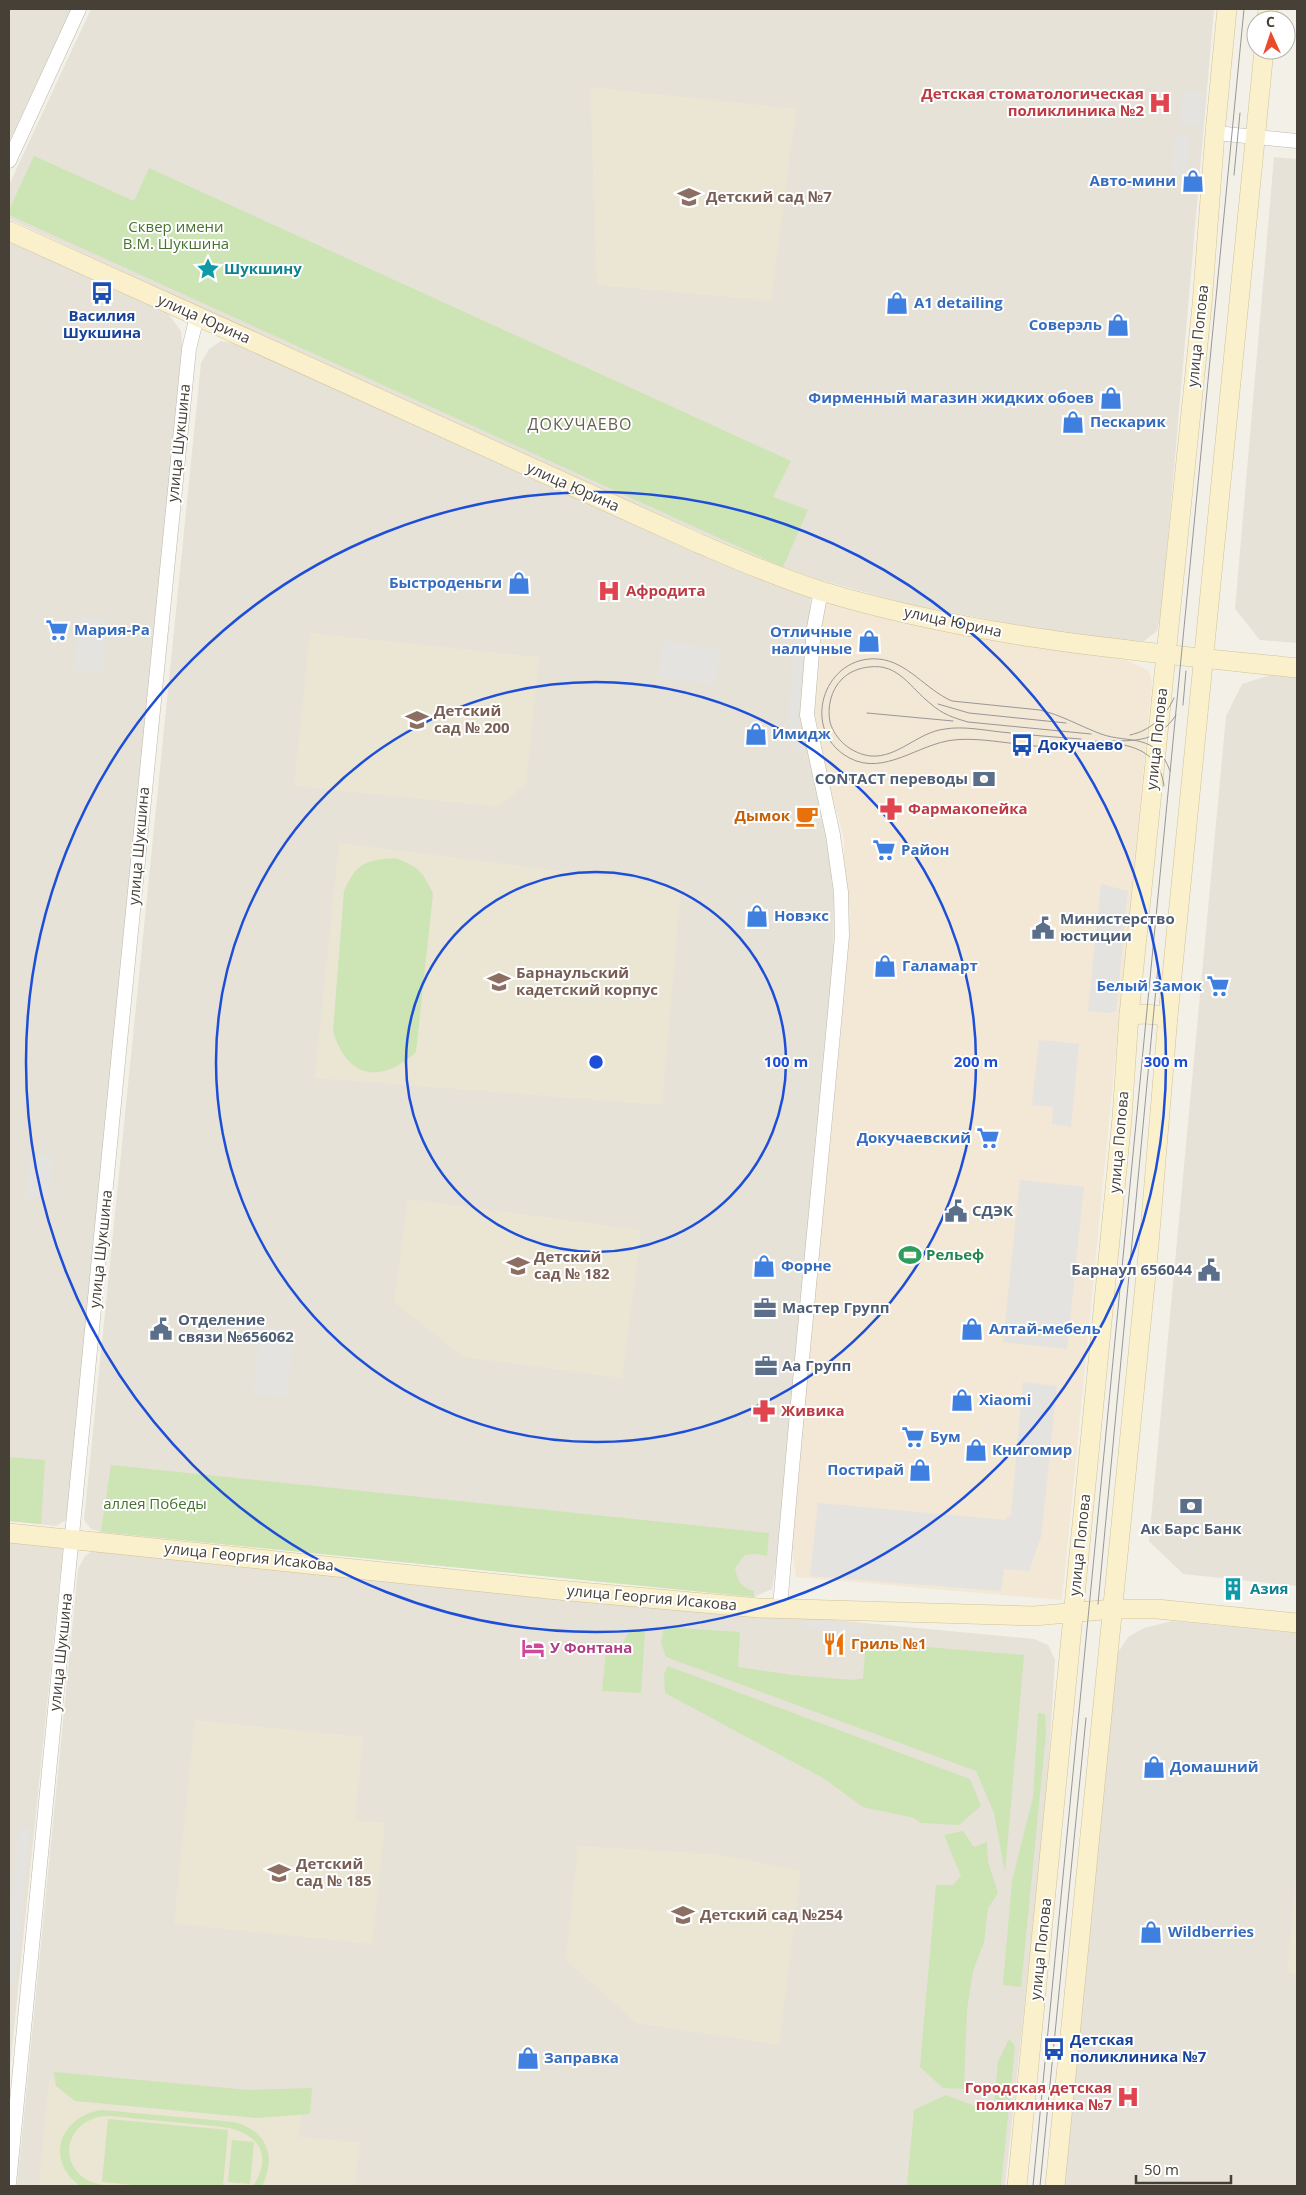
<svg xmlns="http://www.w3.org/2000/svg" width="1306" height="2195" font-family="'Open Sans',sans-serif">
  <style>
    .residential { fill: #e6e2d7 }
    .commercial { fill: #f3e7d5 }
    .education { fill: #ebe5d3 }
    .green { fill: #cde4b5 }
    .parking { fill: #e4e3e0 }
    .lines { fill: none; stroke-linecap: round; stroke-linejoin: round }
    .street-casing { stroke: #bdb8ac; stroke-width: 15 }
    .secondary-casing { stroke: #cfc39b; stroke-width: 20 }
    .street { stroke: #fff; stroke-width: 14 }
    .secondary { stroke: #faf0cb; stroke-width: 19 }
    .tram { stroke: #979797; stroke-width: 1 }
    .ring { fill: none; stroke: #1d4ed8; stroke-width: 2.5 }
    .labels { text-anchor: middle; stroke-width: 4; stroke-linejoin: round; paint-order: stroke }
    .health-label { font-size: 15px; font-weight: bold; fill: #be3a42; stroke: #fff; text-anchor: start }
    .shop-label { font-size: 15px; font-weight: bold; fill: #366cbe; stroke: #fff; text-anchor: start }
    .education-label { font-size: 15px; font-weight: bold; fill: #785e54; stroke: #fff; text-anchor: start }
    .park-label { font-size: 15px; fill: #47732f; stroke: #fff }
    .culture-label { font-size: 15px; font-weight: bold; fill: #0d838f; stroke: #fff; text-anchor: start }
    .transit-label { font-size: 15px; font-weight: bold; fill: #164399; stroke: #fff; text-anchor: start }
    .street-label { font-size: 15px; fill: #464037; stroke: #fff }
    .service-label { font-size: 15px; font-weight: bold; fill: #4e5e75; stroke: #fff; text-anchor: start }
    .food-label { font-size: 15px; font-weight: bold; fill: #c56008; stroke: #fff; text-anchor: end }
    .leisure-label { font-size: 15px; font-weight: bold; fill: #27864d; stroke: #fff; text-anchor: start }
    .hotel-label { font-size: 15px; font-weight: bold; fill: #b23c85; stroke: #fff; text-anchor: start }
    .neighbourhood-label { font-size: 16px; letter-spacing: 1px; fill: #675f50; stroke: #fff }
    .centre { fill: #1d4ed8; stroke: #fff; stroke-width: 2.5 }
    .ring-label { font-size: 15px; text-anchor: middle; font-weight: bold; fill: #1d4ed8; stroke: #fff; stroke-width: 4; stroke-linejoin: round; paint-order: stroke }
  </style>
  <rect width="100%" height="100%" fill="#f3f0e8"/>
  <g class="residential">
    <path d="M9,9H71L9,142Z"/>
    <path d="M91,9H1214L1162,607L1157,631L1144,641L1115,640L1028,627L907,604L817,579L764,560L542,464L9,219V185Z"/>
    <path d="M1274,157L1297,159V643L1260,640L1235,609Z"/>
    <path d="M9,240L166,311L181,331L183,355L73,1460L66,1520L56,1526L9,1521Z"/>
    <path d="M221,341L241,344L697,553L811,596L803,712L828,838L834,897L833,963L777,1560L772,1589L754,1597L101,1532L91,1529L84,1520L201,363L209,349Z"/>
    <path d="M1270,675L1297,677V1586L1183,1574L1149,1541L1226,716L1242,684Z"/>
    <path d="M9,1542L63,1548L9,2078Z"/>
    <path d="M94,1550L1034,1639L1048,1645L1055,1660L1046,1806L1005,2186H17L78,1569L85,1556Z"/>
    <path d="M1172,1621L1297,1633V2186H1063L1114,1659L1128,1637L1144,1628Z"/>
  </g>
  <path class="commercial" d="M825,602L975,636L1126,660L1148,670L1152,682L1062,1600L796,1577L791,1544L845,989L844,838L809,715Z"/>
  <g class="education">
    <path d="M590,87L796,109L771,301L597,285Z"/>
    <path d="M310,633L539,657L526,783L499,807L294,786Z"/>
    <path d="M339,843L681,886L662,1105L315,1078Z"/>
    <path d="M408,1199L641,1230L622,1378L463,1357L394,1302Z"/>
    <path d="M195,1720L363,1737L355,1820L385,1823L372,1944L174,1924Z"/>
    <path d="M578,1846L717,1854L801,1871L779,2045L636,2023L566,1960Z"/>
    <path d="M1297,1867V1976L1287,1972Z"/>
    <path d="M49,2080L303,2100L299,2137L360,2142L355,2186H39Z"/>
  </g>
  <g class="green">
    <path d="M34,156L134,201L149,168L791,461L773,497L808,510L783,567L9,215V210Z"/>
    <path d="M395,858C418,866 423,872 433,894L416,1052C381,1084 347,1079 333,1031L344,891C356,863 366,860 395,858Z"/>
    <path d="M9,1457L45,1460L41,1524L9,1521Z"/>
    <path d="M111,1465L769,1533L767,1556L756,1554L745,1555L735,1568C737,1580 741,1588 754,1591V1597L101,1532Z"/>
    <path d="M664,1627L740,1632L738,1667L792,1675L853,1680L863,1678L866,1642L1024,1655L1005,1872L994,1813L976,1771L666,1657L661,1643Z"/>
    <path d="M629,1632H645L641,1693L602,1691L607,1642L622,1645Z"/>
    <path d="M668,1666L970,1779L981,1806L959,1825L921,1823L914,1818L863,1807L823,1778L665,1693L664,1674Z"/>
    <path d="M1038,1713L1045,1714L1046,1733L1021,1987L1003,1985L1012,1881L1033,1797Z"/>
    <path d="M963,1831L974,1847L987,1842L988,1862L998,1893L988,1908L984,1942L973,1971L967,2010L964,2089L943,2088L920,2067L936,1885H953L961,1876L944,1835Z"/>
    <path d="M1009,2039L1015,2046L1001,2186H907L914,2110L946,2095L993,2113L998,2062Z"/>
    <path d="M54,2072L249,2090L312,2088L310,2114L256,2118L75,2101L56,2086Z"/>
    <path d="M102,2110L234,2122C267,2131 277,2156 262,2186H253C274,2155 258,2132 223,2127C195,2124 167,2121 139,2119C126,2118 111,2114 98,2117C68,2125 58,2159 84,2178C94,2186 109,2185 121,2186H80C44,2160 60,2116 102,2110Z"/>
    <path d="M108,2119L228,2130L223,2186H143L102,2182Z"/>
    <path d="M232,2140L254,2142L250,2184L228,2182Z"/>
  </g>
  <g class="parking">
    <path d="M1183,91L1204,93L1201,126L1180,125Z"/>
    <path d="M1175,134L1190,135L1186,176L1171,174Z"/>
    <path d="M79,617L107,619L102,672L74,669Z"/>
    <path d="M797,620L806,621L798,721L804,749L795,751L788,723Z"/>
    <path d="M663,641L720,649L715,685L658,677Z"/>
    <path d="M1101,884L1128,891L1116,1011L1108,1013L1088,1011Z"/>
    <path d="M1039,1040L1079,1044L1071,1127L1052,1124L1053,1107L1032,1105Z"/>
    <path d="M30,1154L53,1156L48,1199L26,1197Z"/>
    <path d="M1020,1180L1084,1187L1067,1349L1003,1342Z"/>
    <path d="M260,1327L294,1330L287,1397L253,1394Z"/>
    <path d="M1023,1382L1057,1386L1041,1537L1029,1571L1004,1569L1001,1591L810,1576L818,1503L1005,1520L1011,1515Z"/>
    <path d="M801,1620L864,1626L863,1634L803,1629Z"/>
    <path d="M19,1827L30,1828L15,1982L9,1981V1936Z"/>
  </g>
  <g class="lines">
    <defs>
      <g id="street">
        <path d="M1215,133L1297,141"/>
        <path d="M9,161L79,9"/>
        <path d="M780,1608C798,1384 822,1160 842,936L841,892L833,835L807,715L814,628L821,591"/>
        <path d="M9,2183C70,1572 126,960 189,349L197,316"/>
      </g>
      <g id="secondary">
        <path d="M1267,20L1268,9"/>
        <path d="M9,231L698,543C738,560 779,578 821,591C976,638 1137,651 1297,668"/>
        <path d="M1129,1015L1145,1014L1168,1016"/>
        <path d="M9,1533L558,1590L759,1608L1034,1616L1113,1609H1157L1297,1623"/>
        <path d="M1017,2186L1122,1118L1129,1015L1202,305L1215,133L1227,9"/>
        <path d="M1055,2186L1149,1244L1168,1016L1264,50"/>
      </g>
    </defs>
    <use href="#street" class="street-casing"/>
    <use href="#secondary" class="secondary-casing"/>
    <use href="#street" class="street"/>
    <use href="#secondary" class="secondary"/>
    <g class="tram">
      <path d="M1234,175L1240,113"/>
      <path d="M938,704L969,713L1066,723"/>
      <path d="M1183,705L1186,671"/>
      <path d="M867,713L953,721"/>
      <path d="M1130,735C1150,731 1166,716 1174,698"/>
      <path d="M1081,739C1054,737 1028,735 1001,732C983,730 963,726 945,729C918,732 898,758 871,756C852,754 835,740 830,722C827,707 831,690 842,679C849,672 859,668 869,667C899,663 910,688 931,704C942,714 954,718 968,722L1091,734"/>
      <path d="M1124,745C1147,750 1161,762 1164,786"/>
      <path d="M1170,771C1156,732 1129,744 1101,734C1080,726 1061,715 1040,710L952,701C926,690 907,661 878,659C826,655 801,724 843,754C878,779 912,748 947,741C978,735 1020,747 1053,747C1068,747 1083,742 1098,741C1128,740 1156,746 1176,715"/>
      <path d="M1098,1604L1158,967"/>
      <path d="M1033,2186L1244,9"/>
      <path d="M1040,2186L1086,1718"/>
    </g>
  </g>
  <g class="ring">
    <circle cx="596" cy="1062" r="190"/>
    <circle cx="596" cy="1062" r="380"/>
    <circle cx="596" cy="1062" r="570"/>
  </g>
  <defs>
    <symbol id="hospital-bare" viewBox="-9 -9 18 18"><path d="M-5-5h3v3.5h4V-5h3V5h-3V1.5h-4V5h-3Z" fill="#e0444e" stroke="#fff" stroke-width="2.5" paint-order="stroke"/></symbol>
    <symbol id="shop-bare" viewBox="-9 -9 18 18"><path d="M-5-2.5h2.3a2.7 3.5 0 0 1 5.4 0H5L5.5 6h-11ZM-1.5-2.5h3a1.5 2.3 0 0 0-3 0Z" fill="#3f7fe0" stroke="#fff" stroke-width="2.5" paint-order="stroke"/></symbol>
    <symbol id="school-bare" viewBox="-9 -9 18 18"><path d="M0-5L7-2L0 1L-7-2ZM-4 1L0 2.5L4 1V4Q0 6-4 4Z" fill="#8d6e63" stroke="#fff" stroke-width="2.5" paint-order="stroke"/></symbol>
    <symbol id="sight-bare" viewBox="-9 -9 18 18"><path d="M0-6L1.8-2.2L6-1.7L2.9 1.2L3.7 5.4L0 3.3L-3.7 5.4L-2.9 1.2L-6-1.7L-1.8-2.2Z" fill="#0f9aa8" stroke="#fff" stroke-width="2.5" paint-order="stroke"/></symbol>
    <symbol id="bus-bare" viewBox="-9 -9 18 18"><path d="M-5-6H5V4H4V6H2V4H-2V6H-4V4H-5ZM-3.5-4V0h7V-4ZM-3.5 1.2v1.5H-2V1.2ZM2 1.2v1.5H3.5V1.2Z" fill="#1a4fb4" stroke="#fff" stroke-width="2.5" paint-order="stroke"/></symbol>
    <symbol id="supermarket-bare" viewBox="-9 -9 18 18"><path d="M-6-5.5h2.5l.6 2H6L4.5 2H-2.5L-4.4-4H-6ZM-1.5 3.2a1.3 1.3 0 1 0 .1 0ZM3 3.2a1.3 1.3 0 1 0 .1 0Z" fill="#3f7fe0" stroke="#fff" stroke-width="2.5" paint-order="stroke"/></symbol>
    <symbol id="bank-bare" viewBox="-9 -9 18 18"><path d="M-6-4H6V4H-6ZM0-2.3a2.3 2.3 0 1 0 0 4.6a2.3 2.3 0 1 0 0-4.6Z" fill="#5c6f8a" stroke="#fff" stroke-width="2.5" paint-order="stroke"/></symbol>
    <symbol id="pharmacy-bare" viewBox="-9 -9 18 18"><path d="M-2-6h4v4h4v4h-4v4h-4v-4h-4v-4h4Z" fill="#e0444e" stroke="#fff" stroke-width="2.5" paint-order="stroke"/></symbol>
    <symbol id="cafe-bare" viewBox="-9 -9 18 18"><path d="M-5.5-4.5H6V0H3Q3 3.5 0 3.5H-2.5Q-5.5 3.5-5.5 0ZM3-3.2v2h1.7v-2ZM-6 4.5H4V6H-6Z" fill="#e8710a" stroke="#fff" stroke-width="2.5" paint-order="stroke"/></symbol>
    <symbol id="civic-bare" viewBox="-9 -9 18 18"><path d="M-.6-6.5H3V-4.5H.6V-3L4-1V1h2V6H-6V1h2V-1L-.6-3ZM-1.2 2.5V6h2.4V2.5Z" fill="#5c6f8a" stroke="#fff" stroke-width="2.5" paint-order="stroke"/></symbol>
    <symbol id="stadium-bare" viewBox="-9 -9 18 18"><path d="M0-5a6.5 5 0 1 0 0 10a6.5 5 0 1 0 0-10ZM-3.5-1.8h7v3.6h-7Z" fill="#2e9e5b" stroke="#fff" stroke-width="2.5" paint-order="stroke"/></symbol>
    <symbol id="office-bare" viewBox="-9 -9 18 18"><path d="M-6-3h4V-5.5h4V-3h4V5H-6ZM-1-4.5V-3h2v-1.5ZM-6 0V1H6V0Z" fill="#5c6f8a" stroke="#fff" stroke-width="2.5" paint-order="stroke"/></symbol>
    <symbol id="building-bare" viewBox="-9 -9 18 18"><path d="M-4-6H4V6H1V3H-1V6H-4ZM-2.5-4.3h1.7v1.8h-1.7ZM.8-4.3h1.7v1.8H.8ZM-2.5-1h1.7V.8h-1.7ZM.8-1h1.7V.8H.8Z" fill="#0f9aa8" stroke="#fff" stroke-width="2.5" paint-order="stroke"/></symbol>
    <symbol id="restaurant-bare" viewBox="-9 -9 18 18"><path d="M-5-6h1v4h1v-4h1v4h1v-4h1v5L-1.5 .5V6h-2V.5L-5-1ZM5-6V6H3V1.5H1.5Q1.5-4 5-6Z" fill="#e8710a" stroke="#fff" stroke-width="2.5" paint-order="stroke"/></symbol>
    <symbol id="hotel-bare" viewBox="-9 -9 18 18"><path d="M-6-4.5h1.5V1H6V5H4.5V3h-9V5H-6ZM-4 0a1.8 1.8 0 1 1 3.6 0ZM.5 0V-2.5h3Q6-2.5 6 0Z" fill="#d1479c" stroke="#fff" stroke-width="2.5" paint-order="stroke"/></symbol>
  </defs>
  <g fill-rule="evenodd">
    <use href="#hospital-bare" x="1144" y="87" width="32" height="32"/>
    <use href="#shop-bare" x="1177" y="165" width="32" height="32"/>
    <use href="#school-bare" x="673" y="181" width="32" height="32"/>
    <use href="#sight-bare" x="192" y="253" width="32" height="32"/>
    <use href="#bus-bare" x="86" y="277" width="32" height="32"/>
    <use href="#shop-bare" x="881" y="287" width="32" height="32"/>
    <use href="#shop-bare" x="1102" y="309" width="32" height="32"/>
    <use href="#shop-bare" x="1095" y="382" width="32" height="32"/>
    <use href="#shop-bare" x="1057" y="406" width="32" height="32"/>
    <use href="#shop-bare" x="503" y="567" width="32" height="32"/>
    <use href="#hospital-bare" x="593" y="575" width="32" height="32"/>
    <use href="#supermarket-bare" x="41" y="614" width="32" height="32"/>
    <use href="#shop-bare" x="853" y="625" width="32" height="32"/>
    <use href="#school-bare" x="401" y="704" width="32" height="32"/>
    <use href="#shop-bare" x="740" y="718" width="32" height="32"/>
    <use href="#bus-bare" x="1006" y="729" width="32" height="32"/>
    <use href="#bank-bare" x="968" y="763" width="32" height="32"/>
    <use href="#pharmacy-bare" x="875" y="793" width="32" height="32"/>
    <use href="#cafe-bare" x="791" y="800" width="32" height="32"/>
    <use href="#supermarket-bare" x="868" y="834" width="32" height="32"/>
    <use href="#shop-bare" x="741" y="900" width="32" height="32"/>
    <use href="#civic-bare" x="1027" y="912" width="32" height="32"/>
    <use href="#shop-bare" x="869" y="950" width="32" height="32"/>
    <use href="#school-bare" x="483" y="966" width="32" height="32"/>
    <use href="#supermarket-bare" x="1202" y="970" width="32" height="32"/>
    <use href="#supermarket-bare" x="972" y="1122" width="32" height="32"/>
    <use href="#civic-bare" x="940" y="1195" width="32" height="32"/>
    <use href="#stadium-bare" x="894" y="1239" width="32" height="32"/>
    <use href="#school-bare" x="502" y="1250" width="32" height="32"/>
    <use href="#shop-bare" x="748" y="1250" width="32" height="32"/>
    <use href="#civic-bare" x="1193" y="1254" width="32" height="32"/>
    <use href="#office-bare" x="749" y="1292" width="32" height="32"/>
    <use href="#civic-bare" x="145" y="1313" width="32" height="32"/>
    <use href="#shop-bare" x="956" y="1313" width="32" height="32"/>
    <use href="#office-bare" x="750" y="1350" width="32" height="32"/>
    <use href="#shop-bare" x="946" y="1384" width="32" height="32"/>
    <use href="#pharmacy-bare" x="748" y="1395" width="32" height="32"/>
    <use href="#supermarket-bare" x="897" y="1421" width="32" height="32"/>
    <use href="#shop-bare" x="960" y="1434" width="32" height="32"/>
    <use href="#shop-bare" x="904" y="1454" width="32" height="32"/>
    <use href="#bank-bare" x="1175" y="1490" width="32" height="32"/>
    <use href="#building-bare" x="1217" y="1573" width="32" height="32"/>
    <use href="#restaurant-bare" x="818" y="1628" width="32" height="32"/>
    <use href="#hotel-bare" x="517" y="1632" width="32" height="32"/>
    <use href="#shop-bare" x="1138" y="1751" width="32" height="32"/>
    <use href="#school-bare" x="263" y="1857" width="32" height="32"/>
    <use href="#school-bare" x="667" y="1899" width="32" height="32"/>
    <use href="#shop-bare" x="1135" y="1916" width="32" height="32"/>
    <use href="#bus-bare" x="1038" y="2033" width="32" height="32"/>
    <use href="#shop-bare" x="512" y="2042" width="32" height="32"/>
    <use href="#hospital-bare" x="1112" y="2081" width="32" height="32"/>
  </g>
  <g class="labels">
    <g class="health-label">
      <text x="1144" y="99" text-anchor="end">Детская стоматологическая<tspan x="1144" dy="17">поликлиника №2</tspan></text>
      <text x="626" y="596">Афродита</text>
      <text x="908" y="814">Фармакопейка</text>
      <text x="781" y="1416">Живика</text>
      <text x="1112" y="2093" text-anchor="end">Городская детская<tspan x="1112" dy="17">поликлиника №7</tspan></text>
    </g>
    <g class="shop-label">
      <text x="1176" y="186" text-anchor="end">Авто-мини</text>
      <text x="914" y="308">A1 detailing</text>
      <text x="1102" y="330" text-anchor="end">Соверэль</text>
      <text x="1094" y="403" text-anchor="end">Фирменный магазин жидких обоев</text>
      <text x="1090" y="427">Пескарик</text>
      <text x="502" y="588" text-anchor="end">Быстроденьги</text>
      <text x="74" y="635">Мария-Ра</text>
      <text x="852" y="637" text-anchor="end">Отличные<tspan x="852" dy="17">наличные</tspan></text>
      <text x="772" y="739">Имидж</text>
      <text x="901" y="855">Район</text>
      <text x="774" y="921">Новэкс</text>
      <text x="902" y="971">Галамарт</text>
      <text x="1202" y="991" text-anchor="end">Белый Замок</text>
      <text x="971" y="1143" text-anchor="end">Докучаевский</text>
      <text x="781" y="1271">Форне</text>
      <text x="989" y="1334">Алтай-мебель</text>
      <text x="979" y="1405">Xiaomi</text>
      <text x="930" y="1442">Бум</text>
      <text x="992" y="1455">Книгомир</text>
      <text x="904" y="1475" text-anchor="end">Постирай</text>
      <text x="1170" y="1772">Домашний</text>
      <text x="1168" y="1937">Wildberries</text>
      <text x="544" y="2063">Заправка</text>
    </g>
    <g class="education-label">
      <text x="706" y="202">Детский сад №7</text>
      <text x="434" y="716">Детский<tspan x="434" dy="17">сад № 200</tspan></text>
      <text x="516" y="978">Барнаульский<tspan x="516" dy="17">кадетский корпус</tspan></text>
      <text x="534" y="1262">Детский<tspan x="534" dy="17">сад № 182</tspan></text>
      <text x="296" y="1869">Детский<tspan x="296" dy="17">сад № 185</tspan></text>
      <text x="700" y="1920">Детский сад №254</text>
    </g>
    <g class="park-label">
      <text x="176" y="232">Сквер имени<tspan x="176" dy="17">В.М. Шукшина</tspan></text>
      <text x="155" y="1509">аллея Победы</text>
    </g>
    <g class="culture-label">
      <text x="224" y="274">Шукшину</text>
      <text x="1250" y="1594">Азия</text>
    </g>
    <g class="transit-label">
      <text x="102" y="321" text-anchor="middle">Василия<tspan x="102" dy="17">Шукшина</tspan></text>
      <text x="1038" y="750">Докучаево</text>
      <text x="1070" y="2045">Детская<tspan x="1070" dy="17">поликлиника №7</tspan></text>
    </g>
    <g class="street-label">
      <text transform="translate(204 319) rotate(24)" y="5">улица Юрина</text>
      <text transform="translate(1198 336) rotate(-84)" y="5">улица Попова</text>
      <text transform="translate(179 443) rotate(-84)" y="5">улица Шукшина</text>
      <text transform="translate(573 487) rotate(24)" y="5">улица Юрина</text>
      <text transform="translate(953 622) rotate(12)" y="5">улица Юрина</text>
      <text transform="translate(1157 739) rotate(-84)" y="5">улица Попова</text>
      <text transform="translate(139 846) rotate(-85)" y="5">улица Шукшина</text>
      <text transform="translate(1119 1142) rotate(-85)" y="5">улица Попова</text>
      <text transform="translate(101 1249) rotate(-84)" y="5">улица Шукшина</text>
      <text transform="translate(1080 1545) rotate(-84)" y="5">улица Попова</text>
      <text transform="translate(249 1557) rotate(6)" y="5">улица Георгия Исакова</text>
      <text transform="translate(652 1598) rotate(5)" y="5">улица Георгия Исакова</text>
      <text transform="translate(61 1652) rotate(-84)" y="5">улица Шукшина</text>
      <text transform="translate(1041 1949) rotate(-84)" y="5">улица Попова</text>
    </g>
    <g class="service-label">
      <text x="968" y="784" text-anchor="end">CONTACT переводы</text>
      <text x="1060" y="924">Министерство<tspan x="1060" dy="17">юстиции</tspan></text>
      <text x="972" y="1216">СДЭК</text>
      <text x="1192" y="1275" text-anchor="end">Барнаул 656044</text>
      <text x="782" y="1313">Мастер Групп</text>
      <text x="178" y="1325">Отделение<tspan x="178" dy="17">связи №656062</tspan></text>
      <text x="782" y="1371">Аа Групп</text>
      <text x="1191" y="1534" text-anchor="middle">Ак Барс Банк</text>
    </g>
    <g class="food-label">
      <text x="790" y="821">Дымок</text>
      <text x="851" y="1649" text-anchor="start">Гриль №1</text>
    </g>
    <g class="leisure-label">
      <text x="926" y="1260">Рельеф</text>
    </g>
    <g class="hotel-label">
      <text x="550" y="1653">У Фонтана</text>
    </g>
    <g class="neighbourhood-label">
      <text x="580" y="430">ДОКУЧАЕВО</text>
    </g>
  </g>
  <circle cx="596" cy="1062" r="8" class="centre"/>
  <g class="ring-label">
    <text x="786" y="1067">100 m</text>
    <text x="976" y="1067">200 m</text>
    <text x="1166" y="1067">300 m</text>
  </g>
  <rect width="1306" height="2195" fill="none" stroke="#464037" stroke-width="20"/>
  <g transform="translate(1271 35) rotate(357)"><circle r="24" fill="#ffffff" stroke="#b5b3af"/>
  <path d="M0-4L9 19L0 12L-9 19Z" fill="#e84c2a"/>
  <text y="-8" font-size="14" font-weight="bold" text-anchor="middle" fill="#464037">С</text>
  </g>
  <path d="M1136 2175v8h95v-8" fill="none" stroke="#464037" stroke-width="2.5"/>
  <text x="1144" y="2175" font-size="15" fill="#464037" stroke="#ffffff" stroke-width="4" paint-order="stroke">50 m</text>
</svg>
